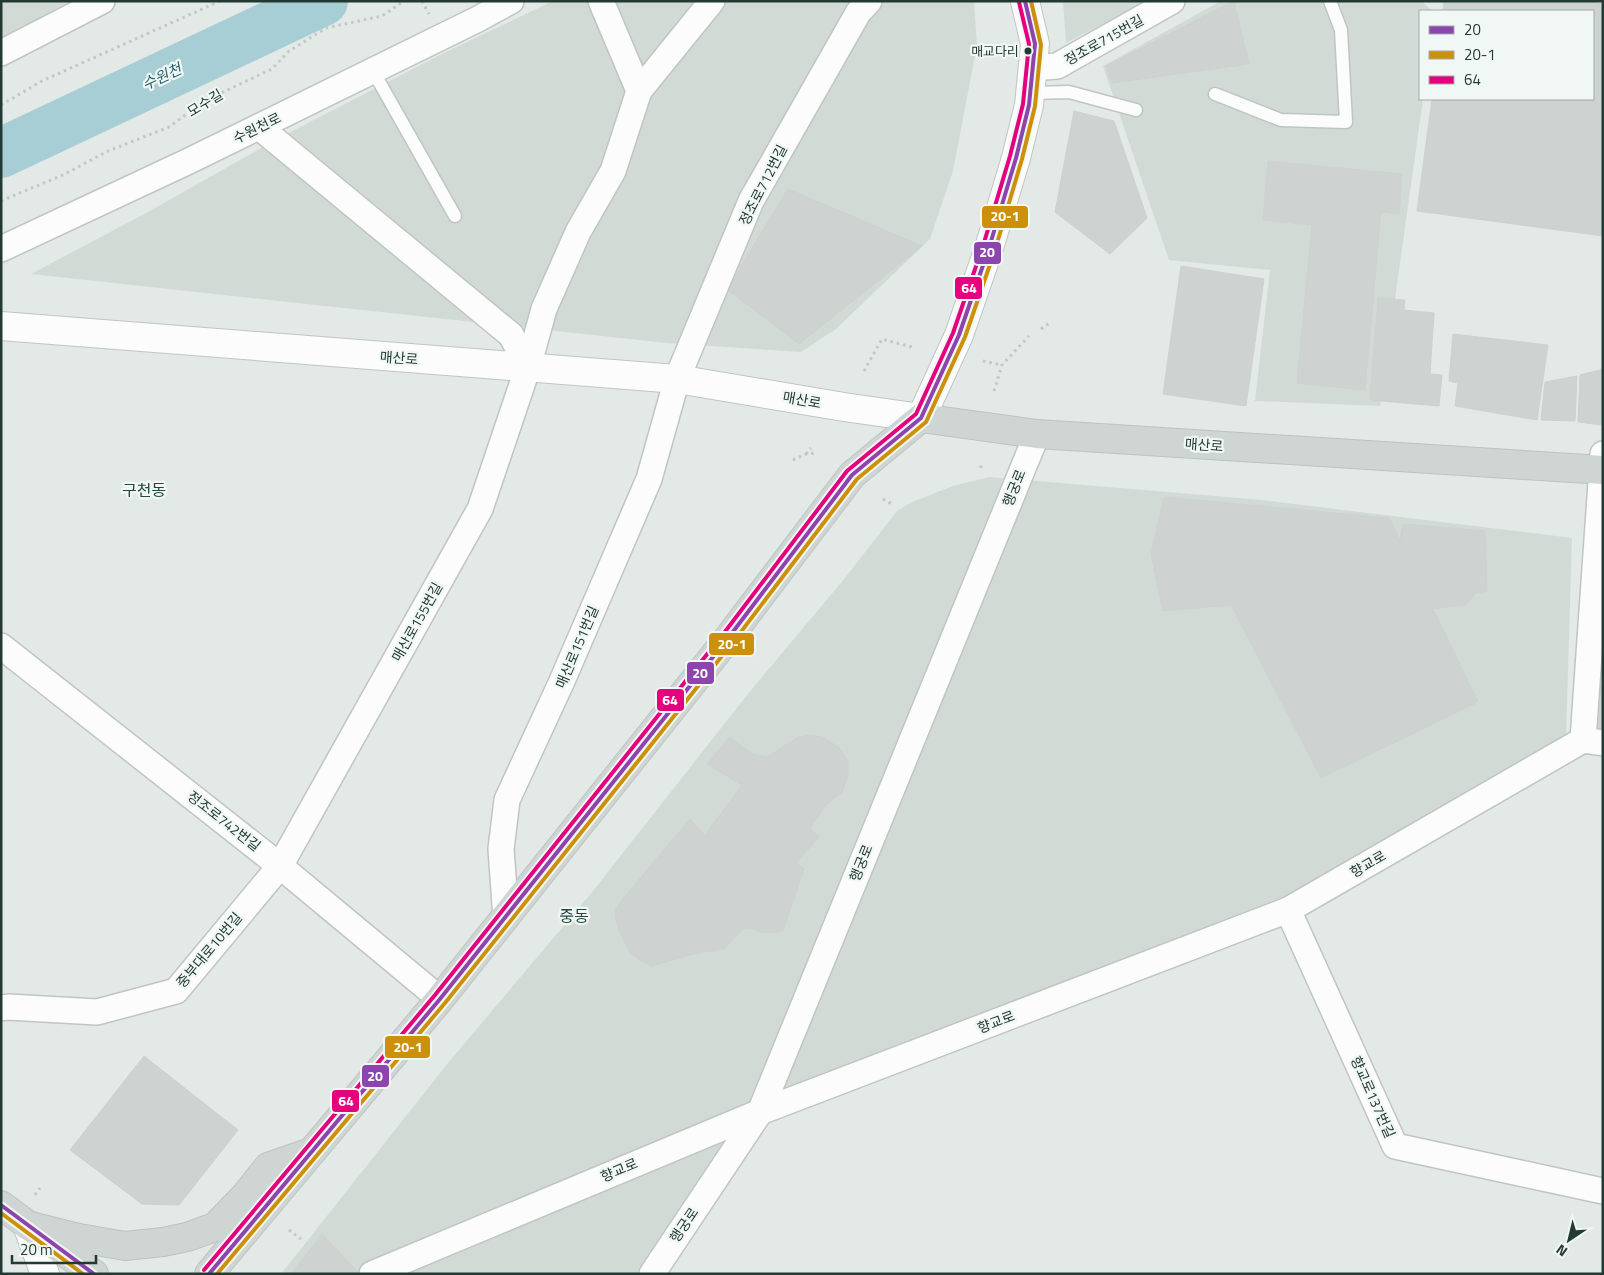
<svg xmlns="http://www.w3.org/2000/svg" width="1604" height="1275" font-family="'Titillium Web','Noto Sans KR',sans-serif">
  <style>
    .built { fill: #d2dad6 }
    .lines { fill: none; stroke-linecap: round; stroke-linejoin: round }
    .river { stroke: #a7ced4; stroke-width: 50 }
    .building { fill: #ced2d0; stroke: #ccd2cf }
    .service-casing { stroke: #c0c5c3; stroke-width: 15 }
    .minor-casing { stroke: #c0c5c3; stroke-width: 28 }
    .tertiary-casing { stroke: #c0c5c3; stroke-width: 30 }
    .primary-casing { stroke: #bcc4c2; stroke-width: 30 }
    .path { stroke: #c0c9c5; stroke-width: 3; stroke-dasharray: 2.5 4; stroke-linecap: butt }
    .service { stroke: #fbfcfb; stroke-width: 12 }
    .minor { stroke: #fbfcfb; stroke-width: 25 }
    .tertiary { stroke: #fbfcfb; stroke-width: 28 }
    .primary { stroke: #ced5d2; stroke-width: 28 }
    .bus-1-casing { stroke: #f1f7f4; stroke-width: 8 }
    .bus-2-casing { stroke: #f1f7f4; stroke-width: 8 }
    .bus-3-casing { stroke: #f1f7f4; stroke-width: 8 }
    .bus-1 { stroke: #8e44ad; stroke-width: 4 }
    .bus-2 { stroke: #cd900a; stroke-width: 4 }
    .bus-3 { stroke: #e5007d; stroke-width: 4 }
    .bus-dot { fill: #233a34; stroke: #f1f7f4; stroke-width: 2 }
    .labels { text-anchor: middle; stroke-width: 4.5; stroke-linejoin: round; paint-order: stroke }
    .bus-label { font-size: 13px; fill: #233a34; stroke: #f1f7f4; text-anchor: end }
    .street-label { font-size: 14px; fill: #233a34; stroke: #f1f7f4 }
    .water-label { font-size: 15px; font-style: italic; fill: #226371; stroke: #f1f7f4 }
    .quarter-label { font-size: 16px; fill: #204a40; stroke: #f1f7f4 }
    .line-badge { stroke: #f1f7f4; stroke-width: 2 }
    .badge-label { font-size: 14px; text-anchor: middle; font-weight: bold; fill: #fff }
  </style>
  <rect width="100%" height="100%" fill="#e3e9e6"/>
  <g class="built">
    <path d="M1,1H84L1,43Z"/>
    <path d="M553,1H974L977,45L953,171L930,239L836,329L801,352L667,343L31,274L148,212L277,139L440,55Z"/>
    <path d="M1063,1H1147L1066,43Z"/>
    <path d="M1221,1H1422L1432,11H1420V99H1423L1380,406L1255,401L1270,270L1169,260L1103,66Z"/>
    <path d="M989,477L1262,500L1572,538L1566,735L1283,897L1117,965L755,1109L640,1274H281L448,1063L593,891L747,695L845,578L897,511L912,502L953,486Z"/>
  </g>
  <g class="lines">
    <path class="river" d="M1,153L323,1"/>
  </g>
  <g class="building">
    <path d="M1234,1L1249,64L1112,83L1106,66Z"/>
    <path d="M1444,1H1584L1603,4V236L1417,211L1432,99H1593V11H1443Z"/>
    <path d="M1074,111L1114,121L1147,218L1110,254L1055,212Z"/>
    <path d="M1268,161L1402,174L1399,214L1381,212L1365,390L1297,383L1312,225L1263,220Z"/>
    <path d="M788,189L922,246L799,344L727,289Z"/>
    <path d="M1181,266L1264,279L1246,406L1163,394Z"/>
    <path d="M1378,298L1405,300L1404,310L1434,313L1430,374L1442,375L1439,406L1370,400Z"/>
    <path d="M1453,334L1548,345L1537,420L1455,406L1458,383L1449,381Z"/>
    <path d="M1603,369V413L1601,425L1578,422L1580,375Z"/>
    <path d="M1577,376L1575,421L1541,420L1545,382Z"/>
    <path d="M1164,497L1389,518L1478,702L1321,778L1231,605L1163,611L1151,554Z"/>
    <path d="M1403,524L1485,531L1487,591L1477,593L1465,605L1424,610L1400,540Z"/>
    <path d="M1603,685V734L1592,732L1597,687Z"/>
    <path d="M812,735L825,738L839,748L848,761V776L842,792L827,804L810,828L819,837L796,863L804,869L783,931L772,933L760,932L753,929L744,928L725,948L690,955L652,966L641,961L631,953L624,941L618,928L615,915L616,909L621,901L690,819L705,835L742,785L707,764L730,737L752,754L767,757L798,737Z"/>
    <path d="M144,1056L238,1130L179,1205L142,1204L70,1150Z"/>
    <path d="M322,1234L360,1274H291Z"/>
  </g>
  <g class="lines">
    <defs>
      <g id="service">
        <path d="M373,71L455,216"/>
        <path d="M1030,93L1069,92L1136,110"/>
        <path d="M1215,94L1281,120L1346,122L1341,30L1330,1"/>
      </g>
      <g id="minor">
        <path d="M601,1L639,91"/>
        <path d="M1,53L102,1"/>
        <path d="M1032,68L1057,66L1172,1"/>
        <path d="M259,127L511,335L528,367"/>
        <path d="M1,249L189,161L478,19L511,1"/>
        <path d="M1,646L280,866L440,999"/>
        <path d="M1583,740L1603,454"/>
        <path d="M1288,910L1395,1146L1603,1191"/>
        <path d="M506,918L501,849L507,800L562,681L649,479L677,379L751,201L858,13L869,1"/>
        <path d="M1,1008L8,1007L97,1012L176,991L280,866L480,509L528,367L544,309L578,232L613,171L639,91L712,1"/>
        <path d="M372,1274L760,1112L1288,910L1583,740L1603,743"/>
        <path d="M652,1274L760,1112L1037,434"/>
      </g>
      <g id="tertiary">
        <path d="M1,326L677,379L844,407L921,418L959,335L989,248L1016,158L1029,105L1035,44L1025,1"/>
        <path d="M27,1225L45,1274"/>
      </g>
      <g id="primary">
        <path d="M1,1205L94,1274"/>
        <path d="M27,1225L79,1238L125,1246L163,1242L187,1237L215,1227L245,1196L268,1167L311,1152"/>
        <path d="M209,1274L440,999L729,637L852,475L921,418L1037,434L1603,470"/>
      </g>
    </defs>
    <use href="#service" class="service-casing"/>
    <use href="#minor" class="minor-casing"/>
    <use href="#tertiary" class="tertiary-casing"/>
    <use href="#primary" class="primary-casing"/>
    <g class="path">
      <path d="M422,1L429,14"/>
      <path d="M1,105L42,81L220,1"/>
      <path d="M1,201L65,174L108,151L169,127L206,100L272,69L289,51L326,28L382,16L404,1"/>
      <path d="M1041,329L1051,322"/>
      <path d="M983,361L1002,365"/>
      <path d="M864,371L882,339L912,347"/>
      <path d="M994,391L1002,365L1029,336"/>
      <path d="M806,454L811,448"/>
      <path d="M793,460L806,454L816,453"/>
      <path d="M981,468V462"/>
      <path d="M883,499L892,504"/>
      <path d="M35,1195L40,1188"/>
      <path d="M289,1230L301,1239"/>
    </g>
    <use href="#service" class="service"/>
    <use href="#minor" class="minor"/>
    <use href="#tertiary" class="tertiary"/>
    <use href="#primary" class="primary"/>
    <defs>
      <g id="bus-1">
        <path d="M1,1205L94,1274"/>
        <path d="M209,1274L440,999L729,637L852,475L921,418L959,335L989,248L1016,158L1029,105L1035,44L1025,1"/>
      </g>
      <g id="bus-2">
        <path d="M1,1213L83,1274"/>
        <path d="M217,1274L445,1003L734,641L857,479L926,422L965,337L995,250L1022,159L1035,106L1041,45L1031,1"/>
      </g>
      <path id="bus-3" d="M204,1270L435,995L724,633L847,471L916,414L953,333L983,246L1010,156L1023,104L1029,44L1019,2"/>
    </defs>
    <use href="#bus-1" class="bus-1-casing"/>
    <use href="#bus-2" class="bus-2-casing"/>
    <use href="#bus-3" class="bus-3-casing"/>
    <use href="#bus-1" class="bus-1"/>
    <use href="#bus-2" class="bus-2"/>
    <use href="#bus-3" class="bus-3"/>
  </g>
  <circle class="bus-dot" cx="1028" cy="51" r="4.5"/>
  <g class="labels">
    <g class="bus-label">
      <text x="1019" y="56">매교다리</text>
    </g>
    <g class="street-label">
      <text transform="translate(1104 40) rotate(-29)" y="5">정조로715번길</text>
      <text transform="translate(205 103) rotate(-31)" y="5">모수길</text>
      <text transform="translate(257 128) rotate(-26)" y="5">수원천로</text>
      <text transform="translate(763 185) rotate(-63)" y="5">정조로712번길</text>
      <text transform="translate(399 358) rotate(4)" y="5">매산로</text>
      <text transform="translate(802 400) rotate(10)" y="5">매산로</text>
      <text transform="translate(1204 445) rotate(4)" y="5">매산로</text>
      <text transform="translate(1014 488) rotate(-68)" y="5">행궁로</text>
      <text transform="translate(417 622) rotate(-61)" y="5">매산로155번길</text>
      <text transform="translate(577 647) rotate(-67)" y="5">매산로151번길</text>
      <text transform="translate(224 821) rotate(38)" y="5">정조로742번길</text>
      <text transform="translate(861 863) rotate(-68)" y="5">행궁로</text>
      <text transform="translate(1368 864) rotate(-30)" y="5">향교로</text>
      <text transform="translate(209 950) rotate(-50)" y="5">중부대로10번길</text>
      <text transform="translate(996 1022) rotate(-21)" y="5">향교로</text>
      <text transform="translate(1373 1097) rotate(66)" y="5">향교로137번길</text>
      <text transform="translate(619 1170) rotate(-23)" y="5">향교로</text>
      <text transform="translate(684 1225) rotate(-56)" y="5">행궁로</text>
    </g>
    <g class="water-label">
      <text transform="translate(162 77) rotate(-25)" y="5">수원천</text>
    </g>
    <g class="quarter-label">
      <text x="144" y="496">구천동</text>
      <text x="574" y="922">중동</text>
    </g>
  </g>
  <g class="line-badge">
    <rect x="981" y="205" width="48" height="24" rx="5" fill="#cd900a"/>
    <rect x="973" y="241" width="29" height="24" rx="5" fill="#8e44ad"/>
    <rect x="954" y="276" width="29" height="24" rx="5" fill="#e5007d"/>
    <rect x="708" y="632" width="47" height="24" rx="5" fill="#cd900a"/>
    <rect x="686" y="661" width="29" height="24" rx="5" fill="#8e44ad"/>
    <rect x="656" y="688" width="29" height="24" rx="5" fill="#e5007d"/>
    <rect x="384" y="1035" width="47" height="24" rx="5" fill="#cd900a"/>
    <rect x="361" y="1064" width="29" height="24" rx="5" fill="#8e44ad"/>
    <rect x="331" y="1089" width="29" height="24" rx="5" fill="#e5007d"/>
  </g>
  <g class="badge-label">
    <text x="1005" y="221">20-1</text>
    <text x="987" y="257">20</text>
    <text x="969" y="293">64</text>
    <text x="732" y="649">20-1</text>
    <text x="700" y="678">20</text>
    <text x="670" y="705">64</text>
    <text x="408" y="1052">20-1</text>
    <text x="375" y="1081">20</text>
    <text x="346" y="1106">64</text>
  </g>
  <rect width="1604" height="1275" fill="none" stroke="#233a34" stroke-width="5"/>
  <rect x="1419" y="10" width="175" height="90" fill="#f1f7f4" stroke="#9faba7"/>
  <rect x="1429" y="26" width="25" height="8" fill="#8e44ad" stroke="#9faba7"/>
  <text x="1464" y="35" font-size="15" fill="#233a34">20</text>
  <rect x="1429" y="51" width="25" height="8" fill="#cd900a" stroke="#9faba7"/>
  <text x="1464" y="60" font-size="15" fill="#233a34">20-1</text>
  <rect x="1429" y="76" width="25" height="8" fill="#e5007d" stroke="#9faba7"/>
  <text x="1464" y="85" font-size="15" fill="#233a34">64</text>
  <g transform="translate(1569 1240) rotate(215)" stroke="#f1f7f4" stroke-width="4" paint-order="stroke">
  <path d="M0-4L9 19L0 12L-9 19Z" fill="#233a34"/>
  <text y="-8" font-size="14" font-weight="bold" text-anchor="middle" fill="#233a34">N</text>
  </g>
  <path d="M12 1255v8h84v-8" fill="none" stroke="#233a34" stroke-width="2.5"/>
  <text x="20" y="1255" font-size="15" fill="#233a34" stroke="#f1f7f4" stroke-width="4" paint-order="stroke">20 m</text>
</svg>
